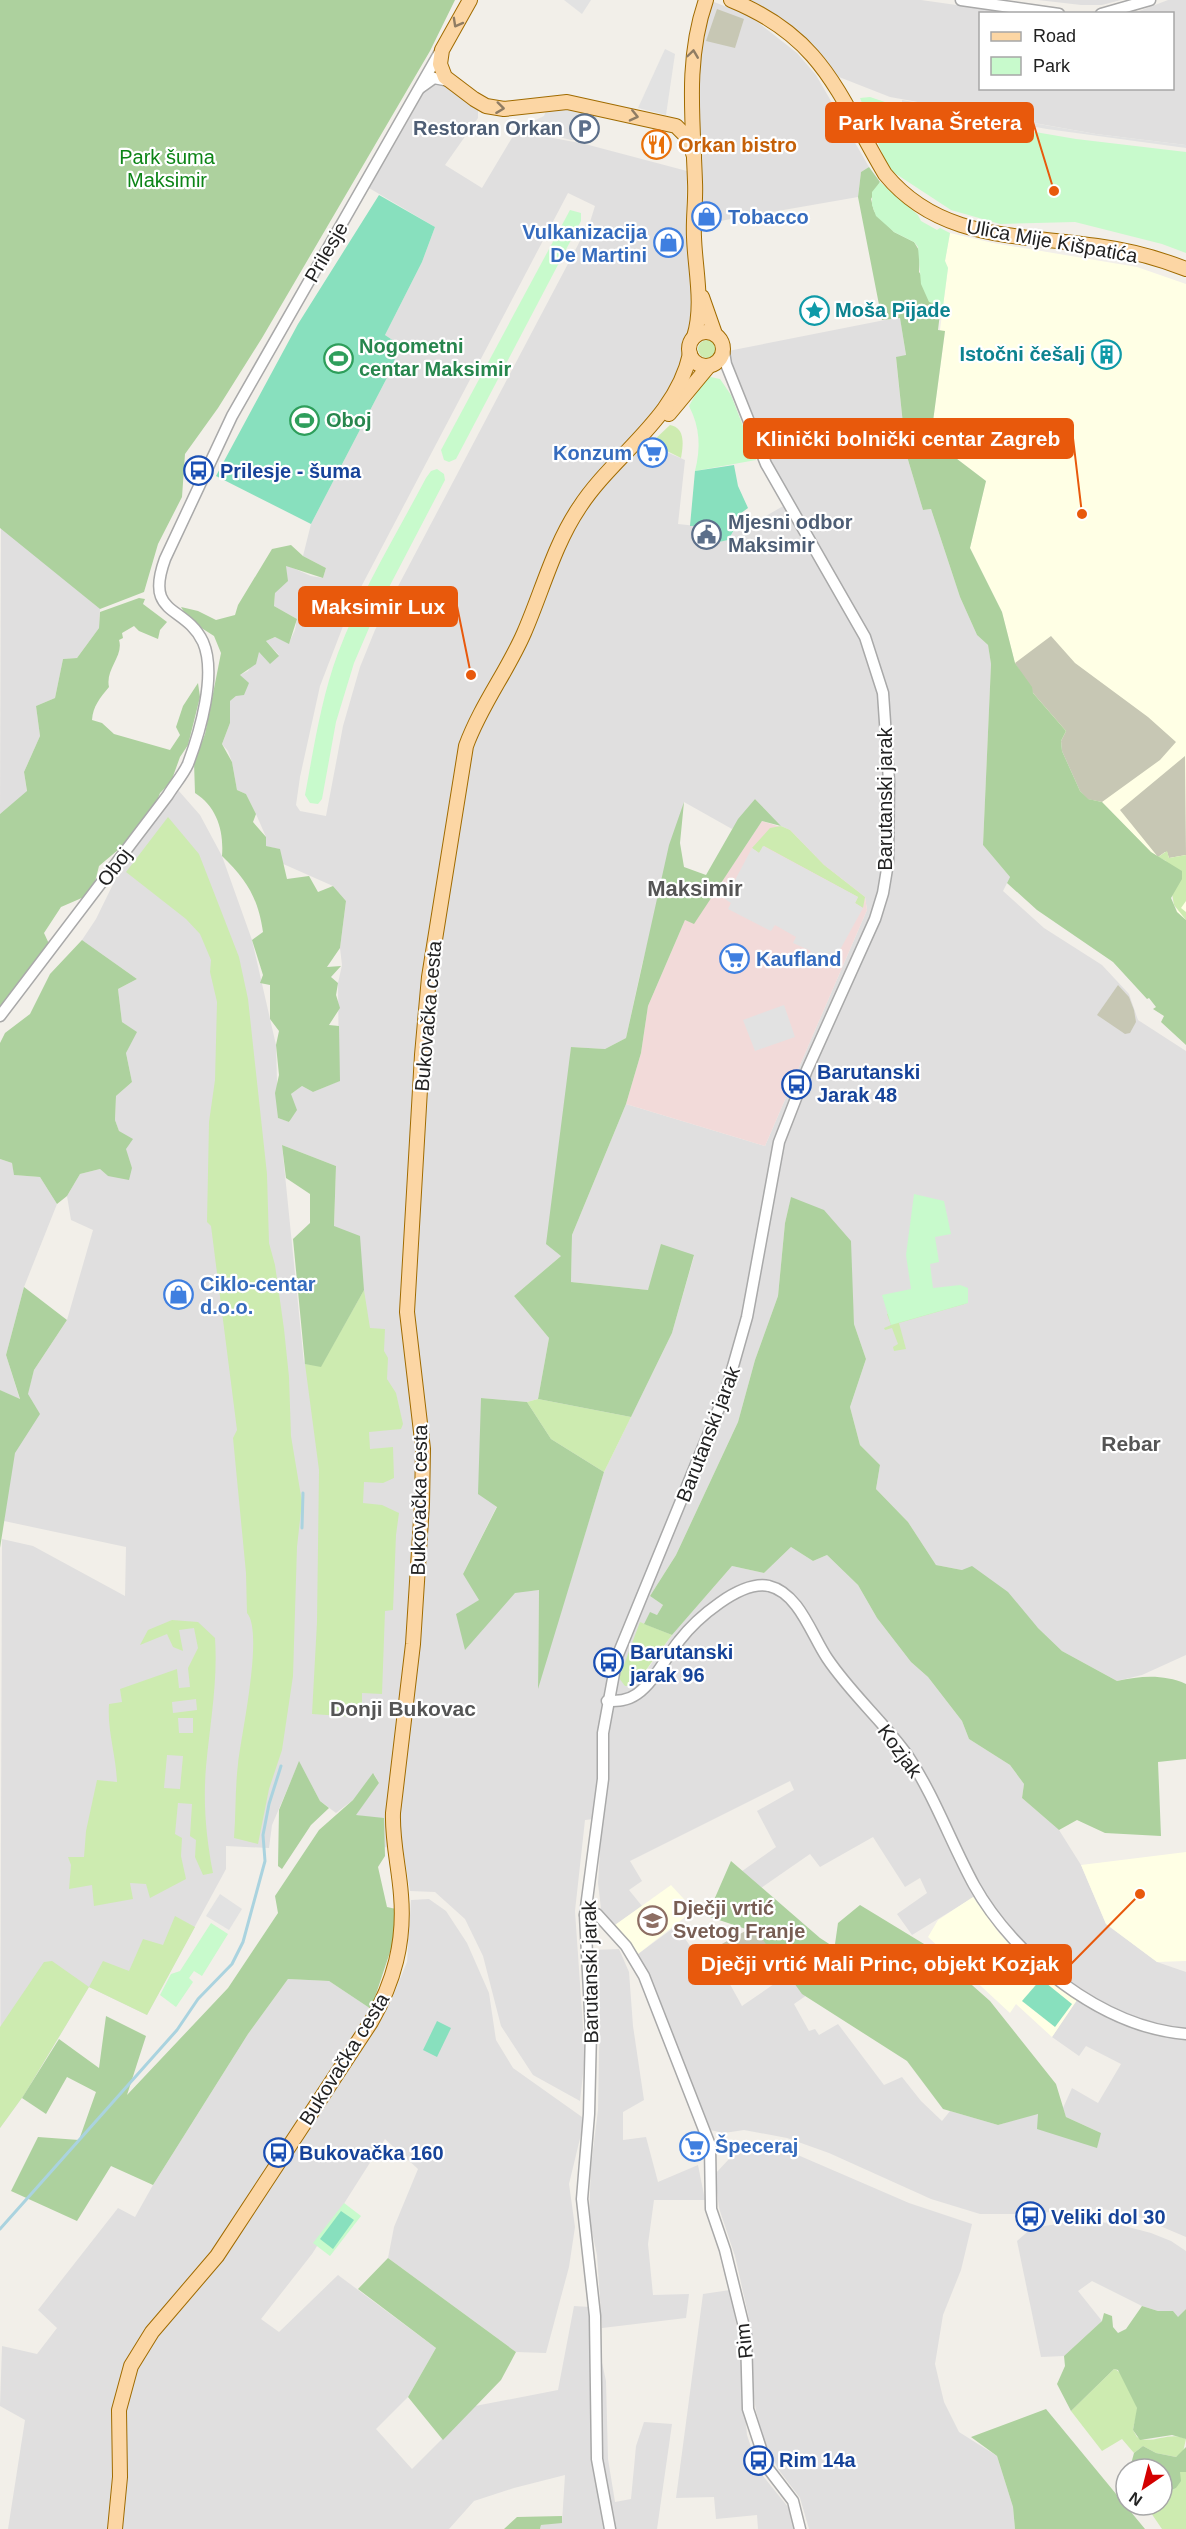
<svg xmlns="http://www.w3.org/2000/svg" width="1186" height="2529" font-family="Helvetica,sans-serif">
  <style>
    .residential { fill: #e0dfdf; fill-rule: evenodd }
    .commercial { fill: #f2dad9 }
    .education { fill: #ffffe5 }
    .construction { fill: #c7c7b4 }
    .grass { fill: #cdebb0; fill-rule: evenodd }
    .forest { fill: #add19e }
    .park { fill: #c8facc }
    .pitch { fill: #88e0be }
    .parking { fill: #e2e2e2 }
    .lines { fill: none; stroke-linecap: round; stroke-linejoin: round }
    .stream { stroke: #aad3df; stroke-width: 3 }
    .minor-casing { stroke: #a9a9a9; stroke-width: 13 }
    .major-casing { stroke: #a06b00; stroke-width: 16 }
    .minor { stroke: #fff; stroke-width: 10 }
    .major { stroke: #fcd6a4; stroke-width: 14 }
    .oneway { stroke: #8f7c63 }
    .labels { text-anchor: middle; stroke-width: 4.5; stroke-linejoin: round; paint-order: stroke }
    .service-label { font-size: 20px; font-weight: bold; fill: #4e5e75; stroke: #fff; text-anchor: end }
    .food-label { font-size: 20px; font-weight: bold; fill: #c56008; stroke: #fff; text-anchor: start }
    .park-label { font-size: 20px; fill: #0c8416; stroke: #fff }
    .shop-label { font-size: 20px; font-weight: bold; fill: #366cbe; stroke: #fff; text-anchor: start }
    .street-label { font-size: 20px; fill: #222; stroke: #fff }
    .culture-label { font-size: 20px; font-weight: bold; fill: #0d838f; stroke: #fff; text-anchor: start }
    .leisure-label { font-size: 20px; font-weight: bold; fill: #27864d; stroke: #fff; text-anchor: start }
    .transit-label { font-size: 20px; font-weight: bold; fill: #164399; stroke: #fff; text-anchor: start }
    .education-label { font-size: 20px; font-weight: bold; fill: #785e54; stroke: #fff; text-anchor: start }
    .neighbourhood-label { font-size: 21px; font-weight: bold; fill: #555; stroke: #fff }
    .quarter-label { font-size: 22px; font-weight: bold; fill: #555; stroke: #fff }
    .leader { fill: none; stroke: #e8590c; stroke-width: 2 }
    .callout-dot { fill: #e8590c; stroke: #fff; stroke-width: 2 }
    .callout { fill: #e8590c; stroke: #e8590c; stroke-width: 2 }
    .callout-label { font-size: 21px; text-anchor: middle; font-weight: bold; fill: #fff }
  </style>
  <rect width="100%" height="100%" fill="#f2efe9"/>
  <g class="residential">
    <path d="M747,0H921L1013,13L980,14V88H1172V14L1134,13L1168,0H1186V145L1096,134L890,97L839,77L807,41L771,13Z"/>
    <path d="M1038,0H1121L1102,5H1081Z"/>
    <path d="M714,2L750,16L797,53L816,75L869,167L861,172L858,197L703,224L697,97L701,43L709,10Z"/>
    <path d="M441,82L478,107V118L445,165L482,188L516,131L585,144L687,171L686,233L693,309L692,333L686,344L677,381L641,431L655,447L685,460L678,524L697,526L696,537H699L701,546L727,540L737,527L744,534L757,521L792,501L761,444L728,351L900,317L906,356L896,358L906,453L923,510L931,509L960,597L977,635L988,645L991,664L983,845L1010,877L1003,891L1044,928L1102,965L1129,994L1138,1020L1186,1051V1655L1142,1675L1117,1681L1062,1651L1038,1628L962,1570L936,1565L908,1522L876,1489L880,1465L860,1445L850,1407L866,1359L854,1324L851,1283L791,1198L785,1223L778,1296L755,1360L738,1422L676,1555L650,1596L663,1605L657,1615L650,1613L644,1624L640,1623L646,1671L672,1635L732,1566L764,1573L791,1547L813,1561L827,1555L858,1585L877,1618L911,1662L928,1677L962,1721L969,1739L1010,1765L1024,1784L1022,1798L1059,1830L1081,1865L1106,1924L1157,1962L1186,1972V2237L1127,2212L1100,2209L1022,2214H980L931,2199L829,2153L787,2138L744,2130L724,2133L710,2130L638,1954L676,1926L698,1957L711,1950L742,2006L793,1971L807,1995L794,2004L809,2031L815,2029L819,2035L838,2024L884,2085L902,2077L921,2101L942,2121L950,2111L998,2125L1038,2113L1101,2133L1066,2117L1063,2108L1072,2088L1098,2103L1121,2064L1086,2046L1079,2056L1052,2037L1083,1991L1025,1947L982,1892L912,1935L897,1914L927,1893L920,1878L905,1887L873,1837L820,1867L810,1854L761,1888L738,1874L776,1847L757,1811L794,1790L790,1781L630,1861L642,1881L629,1890L642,1906L615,1925L601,1909L598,1883L602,1818L585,1820L575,1911L585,2056L580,2101L533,2075L501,2026L483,1956L465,1919L435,1892L410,1891L403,1849L383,1847V1819L355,1815L379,1783L374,1774L353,1800L336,1813L320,1801L299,1762L272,1825L269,1848L226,1846V1869L147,2015L89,1987L24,2095L0,2128L2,1539L33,1546L125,1596L126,1547L4,1521L12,1452L34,1370L67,1320L93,1230L71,1220L67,1196L80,1174L100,1169L108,1176L132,1169L115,1120L116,1096L132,1082L126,1053L136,1032L122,1022L118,989L137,979L82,940L96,919L138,833L171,782L200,815L222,856L252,940L276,1045L278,1118L290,1122L291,1094L302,1086L313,1092L339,1081L338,983L342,965L340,948L346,901L333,886L281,863L279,849L265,846L266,837L256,814L246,794L237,790L232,762L228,751L222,744L230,723V701L236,696L240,675L248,671L259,651L279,655L266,641L275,637L289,643L295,630L297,619L274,606L275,593L286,565L311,576L323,578L326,568L303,556L311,524L391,370L400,345L385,335L422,262L435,227L369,188L426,89L433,83ZM568,193L595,206L590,222L375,630L360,667L343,726L326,816L300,811L296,805L300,777L320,686L350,608ZM755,799L781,826L790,830L824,865L865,897L867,910L765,1146L626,1104L572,1235L571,1282L648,1290L694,1256L672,1333L604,1472L538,1686L539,1590L515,1592L456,1614L480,1600L463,1574L497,1506L481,1398L527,1402L538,1399L549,1338L514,1296L561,1256L571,1047L605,1049L626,1038L642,965L684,802L732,829ZM282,1145L336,1166L334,1227L304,1363Z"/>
    <path d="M1,526L100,609L99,628L77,658L63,659L55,698L36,706L40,736L24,772L27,792L0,814Z"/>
    <path d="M0,1159L12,1163L15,1175L40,1177L57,1204L24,1287L6,1355L20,1400L0,1390Z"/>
    <path d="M429,1899L446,1911L467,1943L489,1993L496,2040L513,2068L582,2117L583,2126L569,2184L575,2227L569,2267L546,2353L516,2352L388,2258L394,2227L418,2169L385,2139L312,2254L261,2319L279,2332L338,2275L436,2348L408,2397L376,2429L412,2469L475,2406L558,2390L574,2306L590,2307L606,2381L608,2459L615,2502L631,2499L636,2446L644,2422L672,2424L657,2529H540L541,2525L562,2522L565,2475L514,2488L474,2501L449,2529H8L25,2420L0,2406L2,2346L37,2354L57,2328L38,2310L118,2208L135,2217L153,2185L248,2034L288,1979L329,1981L371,2009L391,2001L407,1962L411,1900Z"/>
    <path d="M619,1949L629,1972L633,2026L644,2100L623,2112V2140L646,2137L658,2182L698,2165L705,2200H654L648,2244L653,2295L689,2294L686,2318L602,2328L597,2255L589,2218L591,2166L598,2110L600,2002L592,1950Z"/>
    <path d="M770,2143L909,2203L972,2224L961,2270L943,2315L935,2364L944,2402L959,2432L997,2456L1013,2507L1015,2529H809L800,2498L778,2469L764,2440L756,2411L752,2384L753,2346L748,2314L735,2256L719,2208L715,2174L743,2144Z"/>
    <path d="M1076,2221L1113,2223L1151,2233L1171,2241L1186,2251V2309L1178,2318L1173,2311H1158L1142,2306L1092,2281L1078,2291L1102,2321L1064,2356L1041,2357L1017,2241L1032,2228Z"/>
    <path d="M730,2290L739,2339L747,2435L759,2471L792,2512L794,2529H758L757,2515L716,2519L714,2497L676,2498L703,2294Z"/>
  </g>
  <path class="commercial" d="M762,821L790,830L824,865L865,897L867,910L765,1146L626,1104L641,1053L648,1006L685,920L694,923Z"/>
  <g class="education">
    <path d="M950,233L993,243L1137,267L1186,284V920L1177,912L1165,852L1158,857L1151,852L1102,802H1095L1015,663L1002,612L970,548L986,481L940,446L930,444L945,332L940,330L948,268L945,261Z"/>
    <path d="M1186,1852V1961L1157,1962L1106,1924L1081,1865Z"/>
    <path d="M671,1885L694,1910L638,1954L615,1925Z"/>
    <path d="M973,1897L999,1933L1024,1960L1077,2000L1052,2037L1016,2004L1010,2013L928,1937L938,1920Z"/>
  </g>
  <g class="construction">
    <path d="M717,9L744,19L735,48L706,41Z"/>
    <path d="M1051,636L1075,663L1148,717L1176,742L1160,760L1102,802L1087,799L1080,791L1062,751L1061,741L1066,731L1033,693L1015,663Z"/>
    <path d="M1185,756L1186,855L1169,858L1167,852H1165L1158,857L1120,810Z"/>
    <path d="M1118,985L1129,997L1134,1010L1136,1022L1130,1033L1125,1034L1097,1015Z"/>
    <path d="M758,1924L774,1948L725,1975L711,1950Z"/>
  </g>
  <g class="grass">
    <circle cx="707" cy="349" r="9"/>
    <path d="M670,425C686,428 683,446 681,458L651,443Z"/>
    <path d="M168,817L199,854L239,957L248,999L267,1174L269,1243L275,1265L284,1329L289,1377L291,1436L302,1502L297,1547L293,1676L282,1750L269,1789L258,1844L234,1838C236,1813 235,1788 238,1764C241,1736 264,1632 247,1613L246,1573L233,1438L237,1430L211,1226L207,1222L209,1122L215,1080L217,1002L210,972L211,960L200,934L186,919L126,872Z"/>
    <path d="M781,826L790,830L824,865L865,897L863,908L855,903L858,897L764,846L759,853L752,848L770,828Z"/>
    <path d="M1167,851L1169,858L1186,855V901L1181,908L1186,912V920L1174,905L1166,861L1158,857Z"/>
    <path d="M364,1290L370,1328L385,1329L384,1351L388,1358L387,1379L396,1393L403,1424L401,1429L369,1432L370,1449L393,1447L394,1478L383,1483L364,1482L363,1503L382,1505L399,1513L396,1535L393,1610L385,1611L382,1694L362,1693V1705L356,1717L312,1714L317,1622L319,1470L305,1364L321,1366Z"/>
    <path d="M968,1303L899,1323L906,1349L894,1351L893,1347L898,1344L892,1328L885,1330L884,1328L891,1325L887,1314Z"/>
    <path d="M538,1399L631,1417L604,1472L551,1439L527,1402Z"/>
    <path d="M172,1620L198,1622L215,1638C218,1682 210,1723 206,1767C203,1803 206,1837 213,1873L203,1875L195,1857L196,1840L190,1836L192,1804L178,1803L175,1834L182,1838L181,1856L186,1879L150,1898L146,1884L130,1883L133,1899L94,1906L92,1885L69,1889L71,1865L68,1857H84L86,1831L97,1780L117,1782C116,1755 107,1730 109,1704L122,1702L120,1689L177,1669L179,1688L190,1687L188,1668L198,1648L194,1628L179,1630L183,1651L173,1647L167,1634L140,1645L148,1630ZM196,1699L197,1710L173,1713L172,1702ZM193,1718V1733H179L178,1718ZM167,1755L183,1756L180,1789L164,1788Z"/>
    <path d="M640,1622L672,1635L637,1682L631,1686H625L619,1678Z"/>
    <path d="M175,1916L195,1927L147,2015L89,1987L24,2095L0,2128V2027L44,1962L52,1961L89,1987L103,1961L129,1971L143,1939L163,1945Z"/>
    <path d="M1114,2369C1125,2372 1138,2398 1137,2410C1137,2416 1134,2423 1133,2430L1137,2437C1150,2446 1170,2430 1186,2439L1183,2452L1176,2457L1156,2453L1143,2446L1134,2453L1122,2439L1102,2451L1071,2411Z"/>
    <path d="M1180,2472H1186V2529H1162L1147,2507L1162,2505V2495L1176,2488Z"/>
  </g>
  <g class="forest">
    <path d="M0,0H455L430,51L262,338L218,408L185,454L182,497L158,544L144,592L100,609L0,528Z"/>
    <path d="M869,167L880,182L871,199L874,211L894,232L914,242L920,252L919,272L941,305L938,330L945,331L930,444L940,446L986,481L970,548L1002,612L1015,663L1032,687L1033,693L1066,731L1061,741L1062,751L1080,791L1088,799L1102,802L1151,852L1182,871V879L1171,898L1177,912L1186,920V1045L1161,1022L1164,1016L1153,1009L1156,1007L1149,998L1147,999L1113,962L1037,910L1007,883L1010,877L983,845L991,664L988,645L977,635L960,597L931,509L923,510L906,453L896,357L906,355L900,318L882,320L858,197L861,172Z"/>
    <path d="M291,545L303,556L326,568L323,578L286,566L288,581L275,593L274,606L297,619L289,644L275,637L266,641L279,656L270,664L259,652L256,664L240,675L249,683L244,695L236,696L230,701V723L222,744L232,762L237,790L246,794L256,814L253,822L266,837V846L280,849L287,879L309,876L318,892L333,886L346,901L340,948L327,967L341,966L331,977L338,983L336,995L340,1008L329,1025L339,1026L340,1081L313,1092L302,1086L291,1094L297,1110L289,1122L278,1118L275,1093L279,1075L276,1045L279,1031L270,1019V985L260,983L263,975L252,940L263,932C258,898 247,880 222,856C224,831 217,807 195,793L194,762L205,734L221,653L214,636L189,620L181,607L198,611L216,620L235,615L238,605L272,549Z"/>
    <path d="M139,598L145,599L143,604L167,622L160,630L158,639L139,631L134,626L122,633L123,638L119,640C124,656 105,669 109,687C100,698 93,706 92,720L102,723L114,734L170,750L180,735L176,727L183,706L198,683L200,697L188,745L180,757L171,782L160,793L156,804L140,822L138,833L99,866L95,882L84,897L61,907L44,933L50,946L0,1013V814L27,791L24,772L40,736L36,706L55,698L63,659L77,658L99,628L100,612Z"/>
    <path d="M755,799L781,826L762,821L694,924L685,920L648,1006L641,1053L626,1104L572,1235L571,1282L648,1290L661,1244L694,1255L672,1333L631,1417L538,1399L549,1338L514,1296L561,1256L546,1244L571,1047L605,1049L626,1038L669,845L684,802L680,843L684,867L706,875L738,819Z"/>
    <path d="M82,940L137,979L118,989L122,1022L137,1032L126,1053L132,1082L116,1096L115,1120L119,1131L133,1139L126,1149L132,1168L129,1180L108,1176L100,1169L80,1174L67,1196L57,1204L40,1177L14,1175L12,1163L0,1159V1043L5,1033L30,1014L50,974Z"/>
    <path d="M282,1145L336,1166L334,1226L360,1236L364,1290L321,1367L305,1364L293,1239L310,1223V1194L286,1178Z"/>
    <path d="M791,1197L824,1210L851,1241L854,1324L866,1359L850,1407L860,1445L880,1465L876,1489L908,1522L936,1565L962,1570L972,1566L1008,1592L1038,1628L1062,1651L1117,1681C1141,1676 1163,1674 1186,1684V1759L1158,1762L1161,1836L1105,1833L1077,1820L1059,1830L1022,1798L1024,1784L1010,1765L969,1739L962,1721L928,1677L911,1662L877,1618L858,1585L827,1555L813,1561L791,1547L764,1573L732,1566L672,1635L644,1624L650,1612L657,1615L663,1605L650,1596L676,1555L738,1422L755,1360L778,1296L785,1223Z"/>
    <path d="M24,1287L67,1320L34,1370L28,1394L40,1414L15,1453L0,1548V1390L20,1399L6,1355Z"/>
    <path d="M481,1398L527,1402L551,1439L604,1472L538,1689L539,1590L515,1593L465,1650L456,1614L479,1600L463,1574L497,1507L478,1494Z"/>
    <path d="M299,1761L320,1801L329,1808L311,1825L282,1869L278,1866L279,1810Z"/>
    <path d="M373,1773L379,1783L356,1815L384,1818L385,1856L378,1867L387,1907L396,1909L393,1943L371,2009L329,1981L288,1979L248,2034L153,2185L111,2166L77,2221L11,2191L38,2137L79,2140L96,2092L67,2077L46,2114L22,2098L59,2039L99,2068L106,2016L146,2036L127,2095L228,1988L278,1913L275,1896L319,1830L353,1800Z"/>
    <path d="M731,1861L820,1938L866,1968L868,1958L835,1944L838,1923L860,1905L929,1947L990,2001L1056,2084L1066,2117L1101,2133L1097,2148L1037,2129L1038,2114L998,2125L943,2109L907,2061L802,1994L758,1933L707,1916Z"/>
    <path d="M388,2258L516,2352L501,2380L443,2440L408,2397L436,2348L358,2289Z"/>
    <path d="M1142,2306L1158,2311H1173L1178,2317L1186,2309V2439L1172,2435L1140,2440L1133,2430L1137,2408L1118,2370L1114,2369L1071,2411L1057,2384L1065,2366L1064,2356L1102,2321L1104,2313L1112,2316L1113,2327L1118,2333L1126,2329Z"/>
    <path d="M1046,2409L1145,2529H1015L1013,2507L997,2456L971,2437Z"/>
    <path d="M1143,2446L1156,2453L1176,2457L1186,2447V2472H1180L1181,2481L1176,2488L1162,2495V2469H1135L1131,2464L1134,2453Z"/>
    <path d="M562,2516V2523L541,2525L540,2529H504L517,2517Z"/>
  </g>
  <g class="park">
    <path d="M870,97L912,111L1076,139L1186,152V253L1162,244L1075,222L1000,224L951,210L893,172L884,158L860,98Z"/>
    <path d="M880,182L918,215L921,221L937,230L940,228L950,233L945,261L948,268L943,306L929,302L921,284L918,247L914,242L894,232L876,216L872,205V192Z"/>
    <path d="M570,210L581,213V221L456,459L449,462L444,460L441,450Z"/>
    <path d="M706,376L720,379L731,395L756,460L695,471C701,448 700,427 689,406Z"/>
    <path d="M437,469L444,474L445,480L375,614L354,663L336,722L322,799L318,804L310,803L305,795C314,747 321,699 338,653C361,592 396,535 426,478L431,471Z"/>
    <path d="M914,1194L944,1201L951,1234L935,1237L939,1262L930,1264L933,1288L960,1285L968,1288V1303L891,1325L882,1295L911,1289L906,1255Z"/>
    <path d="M211,1923L228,1934L202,1976L194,1971L189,1978L193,1982L176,2007L160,1995L171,1974L180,1971Z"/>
    <path d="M344,2203L361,2216L330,2256L313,2243Z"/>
  </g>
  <g class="pitch">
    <path d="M379,195L435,227L422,262L385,335L400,345L391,370L311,524L216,476L298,324Z"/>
    <path d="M734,465L738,486L748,508L733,519L734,530L728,540L701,546L699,537H696L697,526H690L695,471Z"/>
    <path d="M1041,1979L1072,2004L1055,2027L1022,2001Z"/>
    <path d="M437,2021L451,2028L437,2057L423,2050Z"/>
    <path d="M341,2211L354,2220L333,2249L320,2239Z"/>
  </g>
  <g class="parking">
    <path d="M564,0H591L582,14Z"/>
    <path d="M665,49L675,54L666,115L638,108Z"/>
    <path d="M902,100L1096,134L1186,145V148L1047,129L915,106L902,103Z"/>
    <path d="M570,110L597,116L591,140H571L528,129L529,123L544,116L546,111Z"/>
    <path d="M763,846L858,897L855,903L863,908L830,968L819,963L816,968L805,962L811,951L793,943L796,937L775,925L771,931L728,909L731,903L725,899L752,848L759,853Z"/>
    <path d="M784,1005L795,1037L755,1051L743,1020Z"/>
    <path d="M220,1894L242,1909L229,1930L206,1916Z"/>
  </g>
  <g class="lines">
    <g class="stream">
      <path d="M302,1528L303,1493"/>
      <path d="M0,2229L177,2030L198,1999L232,1964L243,1942L265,1861L263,1835L269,1804L281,1766"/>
    </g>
    <defs>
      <g id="minor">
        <path d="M961,0L1059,14"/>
        <path d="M1101,14L1150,0"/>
        <path d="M420,88L434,78L449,81"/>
        <path d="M0,1016L168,795C174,785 183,775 188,764C200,732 217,674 203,642C185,604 144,617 165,559L232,416L441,50"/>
        <path d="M607,1701C618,1701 627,1701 637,1694C654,1682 666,1657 679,1641C696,1619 740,1580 769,1586C799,1593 812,1636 827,1658C851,1694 884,1722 908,1756C935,1797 951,1843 974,1885C1014,1957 1102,2027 1186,2034"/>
        <path d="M585,1915L597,1914L626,1946L644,1976L710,2145L711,2209L725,2250L746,2335L748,2409L767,2467L793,2501L800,2529"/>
        <path d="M610,2529L597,2459L595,2316L582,2199L589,2114L591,2031L585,1915L603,1779V1733L617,1657L726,1391L747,1317L779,1142L807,1070L875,919L883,893L888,863L889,781L883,693L865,637L766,464L726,364L724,352"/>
      </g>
      <g id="major">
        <path d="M470,0L442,50L440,64L445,77L474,99L486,106L504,109L567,102L676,126L688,138L694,156"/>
        <path d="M731,0C824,38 838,95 885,174C940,241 1019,234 1097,246C1127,250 1158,258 1186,269"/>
        <path d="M702,297L715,334"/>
        <circle cx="706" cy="349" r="17"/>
        <path d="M694,337C704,305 695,269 694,237C693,218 696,200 695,182C693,120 685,60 706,0"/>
        <path d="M669,414L708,367"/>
        <path d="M115,2529L120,2477L119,2410L131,2366L152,2332L217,2256L371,2022C394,1982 405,1942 401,1895C399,1867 392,1841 393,1813L413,1644L422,1504L423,1449L407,1312L422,1055L429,977L466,746C481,705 507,672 524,633C542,592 554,545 579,508C613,455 676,419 690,354"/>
      </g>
    </defs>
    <use href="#minor" class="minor-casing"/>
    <use href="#major" class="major-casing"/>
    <use href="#minor" class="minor"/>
    <use href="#major" class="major"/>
  </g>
  <defs><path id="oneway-chevron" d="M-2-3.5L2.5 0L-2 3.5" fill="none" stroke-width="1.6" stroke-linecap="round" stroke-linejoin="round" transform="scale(1.5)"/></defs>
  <g class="oneway">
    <use href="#oneway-chevron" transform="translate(457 23) rotate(119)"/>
    <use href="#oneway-chevron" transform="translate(693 54) rotate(-82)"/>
    <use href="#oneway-chevron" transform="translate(500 108) rotate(7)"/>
    <use href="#oneway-chevron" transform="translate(634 116) rotate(13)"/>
  </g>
  <defs>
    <symbol id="parking-ring" viewBox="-11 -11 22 22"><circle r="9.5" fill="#fff" stroke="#5c6f8a" stroke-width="1.5"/><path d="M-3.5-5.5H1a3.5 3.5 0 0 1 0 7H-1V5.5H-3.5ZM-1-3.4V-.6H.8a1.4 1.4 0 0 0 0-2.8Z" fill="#5c6f8a"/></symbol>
    <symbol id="restaurant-ring" viewBox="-11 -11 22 22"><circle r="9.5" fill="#fff" stroke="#e8710a" stroke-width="1.5"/><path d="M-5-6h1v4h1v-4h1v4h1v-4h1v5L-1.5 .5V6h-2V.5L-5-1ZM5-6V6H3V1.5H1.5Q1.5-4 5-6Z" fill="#e8710a"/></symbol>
    <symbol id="shop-ring" viewBox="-11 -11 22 22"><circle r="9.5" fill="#fff" stroke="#3f7fe0" stroke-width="1.5"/><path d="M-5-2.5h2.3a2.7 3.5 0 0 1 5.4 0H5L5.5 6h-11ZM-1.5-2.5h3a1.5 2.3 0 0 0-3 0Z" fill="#3f7fe0"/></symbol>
    <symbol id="sight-ring" viewBox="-11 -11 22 22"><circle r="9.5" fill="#fff" stroke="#0f9aa8" stroke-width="1.5"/><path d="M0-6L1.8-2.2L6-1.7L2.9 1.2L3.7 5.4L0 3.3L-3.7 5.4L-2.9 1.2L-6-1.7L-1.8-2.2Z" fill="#0f9aa8"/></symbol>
    <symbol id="building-ring" viewBox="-11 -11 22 22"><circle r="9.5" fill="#fff" stroke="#0f9aa8" stroke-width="1.5"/><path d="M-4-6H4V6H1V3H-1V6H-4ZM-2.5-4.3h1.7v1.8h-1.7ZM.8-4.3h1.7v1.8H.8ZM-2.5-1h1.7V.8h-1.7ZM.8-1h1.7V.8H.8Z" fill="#0f9aa8"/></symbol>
    <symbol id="stadium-ring" viewBox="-11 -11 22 22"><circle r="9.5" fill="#fff" stroke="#2e9e5b" stroke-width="1.5"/><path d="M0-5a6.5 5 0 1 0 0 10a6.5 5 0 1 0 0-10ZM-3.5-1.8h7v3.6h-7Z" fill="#2e9e5b"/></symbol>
    <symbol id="supermarket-ring" viewBox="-11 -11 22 22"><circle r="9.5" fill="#fff" stroke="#3f7fe0" stroke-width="1.5"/><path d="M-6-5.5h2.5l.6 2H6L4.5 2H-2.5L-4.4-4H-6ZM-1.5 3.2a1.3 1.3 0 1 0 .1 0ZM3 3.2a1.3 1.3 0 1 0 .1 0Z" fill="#3f7fe0"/></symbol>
    <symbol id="bus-ring" viewBox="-11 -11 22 22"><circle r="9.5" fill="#fff" stroke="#1a4fb4" stroke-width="1.5"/><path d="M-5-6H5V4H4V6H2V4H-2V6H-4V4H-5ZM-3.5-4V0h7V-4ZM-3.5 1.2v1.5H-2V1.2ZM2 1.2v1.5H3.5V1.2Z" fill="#1a4fb4"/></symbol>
    <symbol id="civic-ring" viewBox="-11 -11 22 22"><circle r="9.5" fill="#fff" stroke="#5c6f8a" stroke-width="1.5"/><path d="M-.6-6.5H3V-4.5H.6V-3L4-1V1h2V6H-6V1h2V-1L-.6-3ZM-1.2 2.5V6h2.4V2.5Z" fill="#5c6f8a"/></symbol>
    <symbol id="school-ring" viewBox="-11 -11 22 22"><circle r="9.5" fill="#fff" stroke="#8d6e63" stroke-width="1.5"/><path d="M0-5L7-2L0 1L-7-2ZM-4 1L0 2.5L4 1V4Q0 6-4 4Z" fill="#8d6e63"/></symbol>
  </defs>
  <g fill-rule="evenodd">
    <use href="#parking-ring" x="568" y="112" width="33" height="33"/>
    <use href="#restaurant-ring" x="640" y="128" width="33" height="33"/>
    <use href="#shop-ring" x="690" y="200" width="33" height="33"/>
    <use href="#shop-ring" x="652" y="226" width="33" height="33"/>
    <use href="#sight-ring" x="798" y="294" width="33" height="33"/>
    <use href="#building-ring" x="1090" y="338" width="33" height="33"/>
    <use href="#stadium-ring" x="322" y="342" width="33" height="33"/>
    <use href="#stadium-ring" x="288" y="404" width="33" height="33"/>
    <use href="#supermarket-ring" x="636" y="436" width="33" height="33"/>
    <use href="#bus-ring" x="182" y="454" width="33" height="33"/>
    <use href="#civic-ring" x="690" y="518" width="33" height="33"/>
    <use href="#supermarket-ring" x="718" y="942" width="33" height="33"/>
    <use href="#bus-ring" x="780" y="1068" width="33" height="33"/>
    <use href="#shop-ring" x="162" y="1278" width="33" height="33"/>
    <use href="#bus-ring" x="592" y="1646" width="33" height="33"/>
    <use href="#school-ring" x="636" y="1904" width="33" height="33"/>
    <use href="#supermarket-ring" x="678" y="2130" width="33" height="33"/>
    <use href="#bus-ring" x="262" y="2136" width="33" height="33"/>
    <use href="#bus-ring" x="1014" y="2200" width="33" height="33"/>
    <use href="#bus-ring" x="742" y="2444" width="33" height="33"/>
  </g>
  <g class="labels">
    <g class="service-label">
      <text x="563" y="135">Restoran Orkan</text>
      <text x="728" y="529" text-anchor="start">Mjesni odbor<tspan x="728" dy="23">Maksimir</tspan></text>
    </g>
    <g class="food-label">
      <text x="678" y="152">Orkan bistro</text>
    </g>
    <g class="park-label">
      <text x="167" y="164">Park šuma<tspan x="167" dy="23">Maksimir</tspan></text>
    </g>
    <g class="shop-label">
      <text x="728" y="224">Tobacco</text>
      <text x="647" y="239" text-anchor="end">Vulkanizacija<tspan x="647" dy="23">De Martini</tspan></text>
      <text x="632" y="460" text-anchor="end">Konzum</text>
      <text x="756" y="966">Kaufland</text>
      <text x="200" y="1291">Ciklo-centar<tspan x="200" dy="23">d.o.o.</tspan></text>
      <text x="715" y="2153">Špeceraj</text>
    </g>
    <g class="street-label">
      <text transform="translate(1052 241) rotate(10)" y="7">Ulica Mije Kišpatića</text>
      <text transform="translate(326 252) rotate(-60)" y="7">Prilesje</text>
      <text transform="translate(885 799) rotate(-90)" y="7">Barutanski jarak</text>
      <text transform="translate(114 867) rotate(-53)" y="7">Oboj</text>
      <text transform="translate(428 1016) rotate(-85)" y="7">Bukovačka cesta</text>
      <text transform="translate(708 1434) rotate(-69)" y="7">Barutanski jarak</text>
      <text transform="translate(419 1500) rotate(-89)" y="7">Bukovačka cesta</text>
      <text transform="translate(900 1751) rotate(54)" y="7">Kozjak</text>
      <text transform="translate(590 1972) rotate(-91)" y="7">Barutanski jarak</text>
      <text transform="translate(344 2059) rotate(-58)" y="7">Bukovačka cesta</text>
      <text transform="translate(744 2341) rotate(-96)" y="7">Rim</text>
    </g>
    <g class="culture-label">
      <text x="835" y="317">Moša Pijade</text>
      <text x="1085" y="361" text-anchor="end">Istočni češalj</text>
    </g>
    <g class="leisure-label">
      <text x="359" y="353">Nogometni<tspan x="359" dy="23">centar Maksimir</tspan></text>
      <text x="326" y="427">Oboj</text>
    </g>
    <g class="transit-label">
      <text x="220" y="478">Prilesje - šuma</text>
      <text x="817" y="1079">Barutanski<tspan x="817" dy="23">Jarak 48</tspan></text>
      <text x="630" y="1659">Barutanski<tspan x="630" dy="23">jarak 96</tspan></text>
      <text x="299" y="2160">Bukovačka 160</text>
      <text x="1051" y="2224">Veliki dol 30</text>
      <text x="779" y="2467">Rim 14a</text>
    </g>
    <g class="education-label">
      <text x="673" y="1915">Dječji vrtić<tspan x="673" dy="23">Svetog Franje</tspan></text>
    </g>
    <g class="neighbourhood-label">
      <text x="1131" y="1451">Rebar</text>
      <text x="403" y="1716">Donji Bukovac</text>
    </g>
    <g class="quarter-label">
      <text x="695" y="896">Maksimir</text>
    </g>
  </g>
  <path class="leader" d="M1054 191L1033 122M1082 514L1073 438M471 675L457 606M1140 1894L1071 1964"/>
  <g class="callout-dot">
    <circle cx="1054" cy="191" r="6"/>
    <circle cx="1082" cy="514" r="6"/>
    <circle cx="471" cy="675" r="6"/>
    <circle cx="1140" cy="1894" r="6"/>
  </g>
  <g class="callout">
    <rect x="826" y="103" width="207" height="39" rx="6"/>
    <rect x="744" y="419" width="329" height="39" rx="6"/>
    <rect x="299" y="587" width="158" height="39" rx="6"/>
    <rect x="689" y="1945" width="382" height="39" rx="6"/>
  </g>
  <g class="callout-label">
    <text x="930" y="130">Park Ivana Šretera</text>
    <text x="908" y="446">Klinički bolnički centar Zagreb</text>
    <text x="378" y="614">Maksimir Lux</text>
    <text x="880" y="1971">Dječji vrtić Mali Princ, objekt Kozjak</text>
  </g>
  <rect x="979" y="12" width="195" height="78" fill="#ffffff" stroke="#a7a7a7" stroke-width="1.5"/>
  <rect x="991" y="32" width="30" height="9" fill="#fcd6a4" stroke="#a7a7a7" stroke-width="1.5"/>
  <text x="1033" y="42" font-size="18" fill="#222222">Road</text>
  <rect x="991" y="57" width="30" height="18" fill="#c8facc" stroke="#a7a7a7" stroke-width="1.5"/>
  <text x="1033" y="72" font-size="18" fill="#222222">Park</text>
  <g transform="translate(1144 2487) rotate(215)"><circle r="28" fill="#ffffff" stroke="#a7a7a7" stroke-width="1.5"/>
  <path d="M0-4.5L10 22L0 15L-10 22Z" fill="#d40000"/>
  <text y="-9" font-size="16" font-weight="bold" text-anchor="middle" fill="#222222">N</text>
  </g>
</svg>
